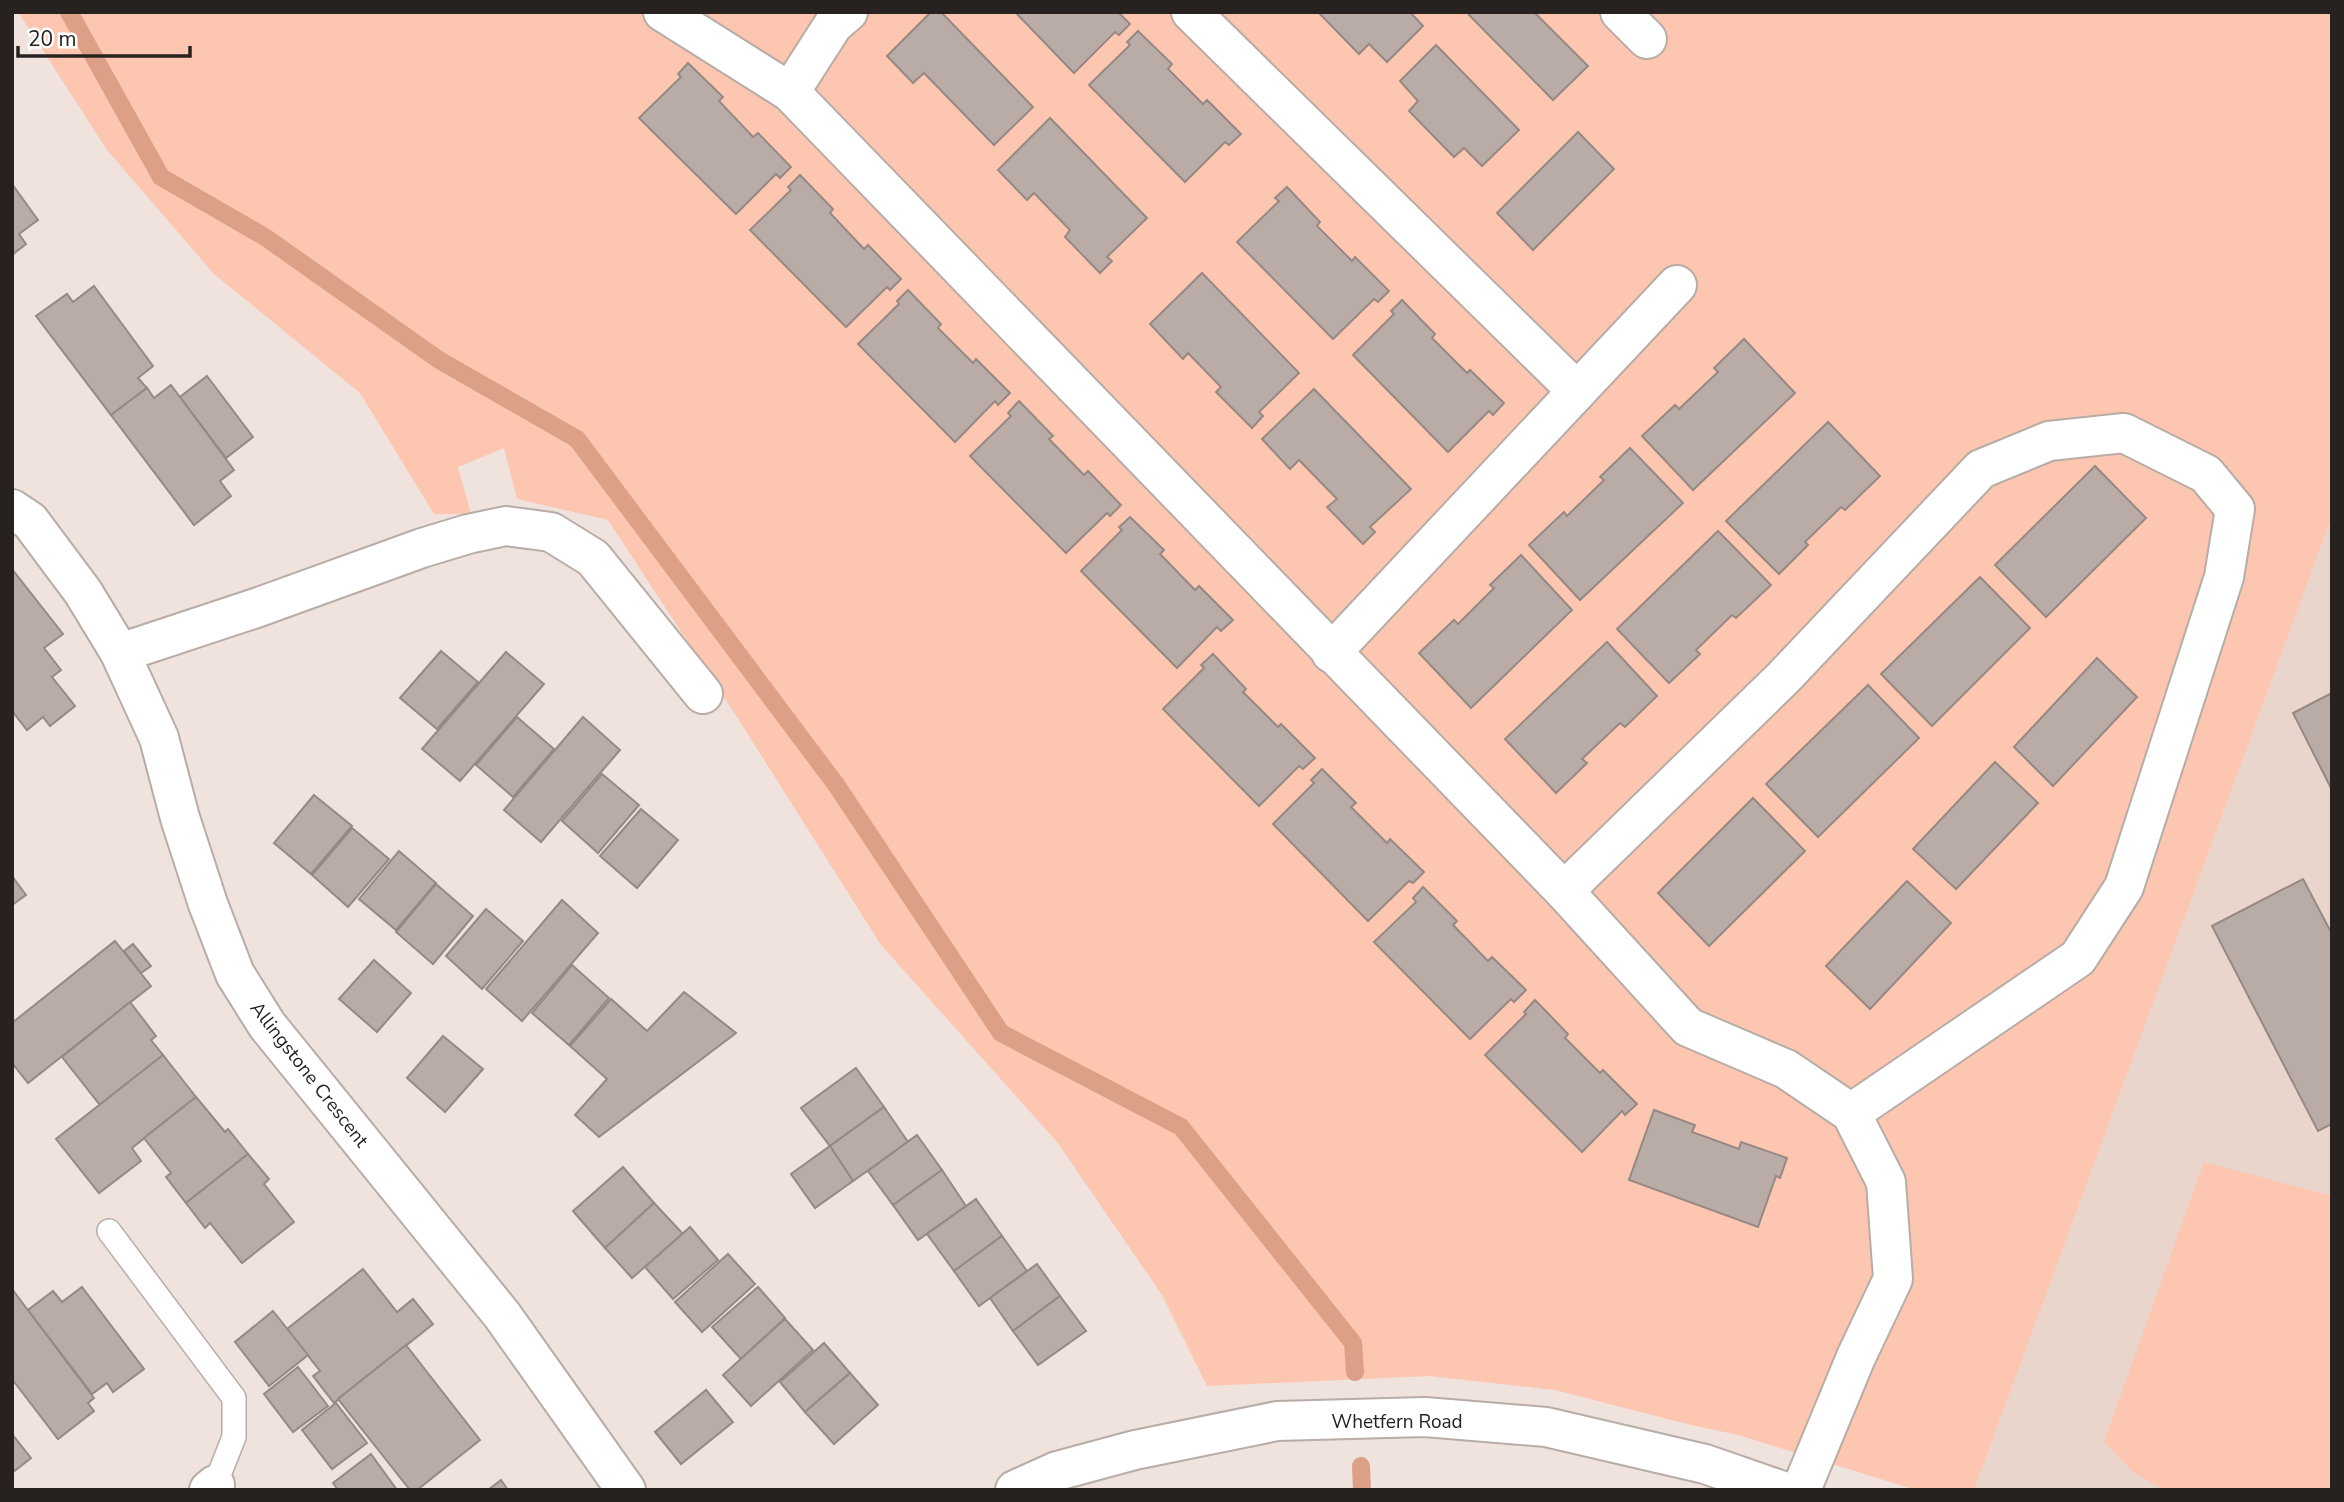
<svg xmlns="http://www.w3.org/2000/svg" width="2344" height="1502" font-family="'Nunito Sans',sans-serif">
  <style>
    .built { fill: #ead5cc }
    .green { fill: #fdc6b0 }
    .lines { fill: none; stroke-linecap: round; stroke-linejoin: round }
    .stream { stroke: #dca087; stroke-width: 18 }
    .building { fill: #b9aca7; stroke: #968984; stroke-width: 2 }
    .service-casing { stroke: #b8aca6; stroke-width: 26 }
    .minor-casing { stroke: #b8aca6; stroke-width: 42 }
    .service { stroke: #fff; stroke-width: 23 }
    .minor { stroke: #fff; stroke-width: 38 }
    .labels { text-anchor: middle; stroke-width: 5; stroke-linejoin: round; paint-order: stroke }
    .street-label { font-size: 19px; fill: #272220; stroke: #fff }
  </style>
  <rect width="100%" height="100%" fill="#f0e2dd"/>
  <path class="built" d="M2332,516V1490H1974L2073,1219Z"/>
  <g class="green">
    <path d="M18,12H2332V516L1974,1490H1916L1738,1435L1687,1424L1555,1390L1429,1376L1207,1386L1162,1295L1057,1142L881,945L742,725L608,520L517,499L504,448L458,467L471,514H434L360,393L214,274L107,150Z"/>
    <path d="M2204,1162L2332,1196V1490H2164L2133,1472L2104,1442Z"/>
  </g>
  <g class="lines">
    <g class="stream">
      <path d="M69,12L161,177L265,237L439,360L577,439L837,786L1001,1033L1181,1127L1353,1343L1355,1372"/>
      <path d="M1361,1466L1362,1490"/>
    </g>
  </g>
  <g class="building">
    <path d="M931,12H941L1033,107L994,145L924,73L913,83L887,56Z"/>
    <path d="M1015,12H1118L1130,24L1119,35L1115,32L1074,73Z"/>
    <path d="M1318,12H1410L1423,26L1387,62L1369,44L1359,54Z"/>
    <path d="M1472,12H1534L1588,66L1553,100L1469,15Z"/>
    <path d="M1138,31L1172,64L1168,69L1203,104L1207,100L1241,134L1229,145L1225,142L1185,182L1089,85L1130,45L1127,42Z"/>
    <path d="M1436,45L1519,130L1482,166L1464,148L1454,157L1409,111L1418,101L1400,81Z"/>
    <path d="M688,63L723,97L719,101L753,137L758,133L791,167L780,178L776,174L736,214L639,118L681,77L678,74Z"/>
    <path d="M1050,118L1147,218L1107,257L1112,261L1100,273L1065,237L1070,230L1034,193L1027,200L998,170Z"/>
    <path d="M1578,132L1614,169L1533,250L1497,213Z"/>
    <path d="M800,175L833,209L830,213L864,249L868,245L901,279L890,290L887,287L846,327L750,230L791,190L788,187Z"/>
    <path d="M12,184L38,220L19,234L26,244L12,255Z"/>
    <path d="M1287,187L1320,222L1317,226L1352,261L1355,257L1389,291L1378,302L1374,299L1333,339L1237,242L1279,201L1275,198Z"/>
    <path d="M1202,273L1299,373L1259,412L1263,416L1252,428L1216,392L1221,387L1188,353L1183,359L1150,324Z"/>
    <path d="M94,286L153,366L138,378L147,388L111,415L36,316L67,294L73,302Z"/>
    <path d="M908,290L941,324L938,328L973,363L976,359L1010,393L998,405L995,401L955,442L858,344L899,304L897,301Z"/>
    <path d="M1402,300L1435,334L1432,338L1467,373L1470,370L1504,403L1493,415L1489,411L1448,452L1353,355L1394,314L1391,311Z"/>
    <path d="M1744,339L1795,393L1693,490L1642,436L1675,405L1679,409L1718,372L1714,368Z"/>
    <path d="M207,376L253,437L226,458L180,397Z"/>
    <path d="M171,385L234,470L220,481L231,496L194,525L111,415L147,388L154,398Z"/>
    <path d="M1314,389L1411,489L1370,527L1375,532L1363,544L1327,507L1337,499L1299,460L1290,469L1262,439Z"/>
    <path d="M1019,401L1053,436L1049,439L1084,475L1088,471L1121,505L1110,516L1107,513L1066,553L970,456L1011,416L1008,413Z"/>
    <path d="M1828,422L1880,476L1845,510L1841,507L1805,542L1808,545L1779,574L1726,521Z"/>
    <path d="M1630,448L1683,503L1580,600L1529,545L1564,512L1567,516L1604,480L1600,477Z"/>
    <path d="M2095,466L2146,518L2046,617L1995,565Z"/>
    <path d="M1130,517L1164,550L1160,554L1195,590L1199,586L1233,620L1221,631L1217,627L1177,668L1081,571L1122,530L1119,527Z"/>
    <path d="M1718,531L1771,585L1736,618L1732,615L1696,650L1700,654L1669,683L1617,629Z"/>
    <path d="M1521,555L1572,610L1471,708L1419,653L1454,620L1458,624L1494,588L1490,585Z"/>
    <path d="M12,569L63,634L44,648L61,670L52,677L75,706L50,726L43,717L27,730L12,711Z"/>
    <path d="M1980,577L2030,628L1932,726L1881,674Z"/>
    <path d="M1607,642L1657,696L1625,727L1620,723L1582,759L1587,763L1556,793L1505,739Z"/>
    <path d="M441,651L478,682L437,729L400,698Z"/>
    <path d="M506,652L544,684L460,781L422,749Z"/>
    <path d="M1213,654L1246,689L1243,692L1278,727L1281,724L1315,758L1303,769L1299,766L1259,806L1163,709L1204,668L1201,665Z"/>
    <path d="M2097,658L2137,697L2053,786L2014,747Z"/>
    <path d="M1868,685L1919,738L1818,837L1766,784Z"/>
    <path d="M2332,693V790L2293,713Z"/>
    <path d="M517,717L554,749L513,797L476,765Z"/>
    <path d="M583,717L620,750L541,842L504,810Z"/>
    <path d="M1995,762L2038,803L1956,889L1913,849Z"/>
    <path d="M1322,769L1356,803L1351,807L1387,843L1390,839L1424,872L1413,883L1409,881L1368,921L1273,824L1314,783L1311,780Z"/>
    <path d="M602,774L639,805L598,853L562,821Z"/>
    <path d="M314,795L352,826L311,874L274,843Z"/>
    <path d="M1753,798L1805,851L1709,946L1658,893Z"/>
    <path d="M641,809L678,840L637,888L600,856Z"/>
    <path d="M352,828L389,859L348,907L312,875Z"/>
    <path d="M399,851L436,883L396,930L359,899Z"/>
    <path d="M12,876L26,895L12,905Z"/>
    <path d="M2303,879L2332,934V1124L2318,1131L2212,926Z"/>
    <path d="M1907,881L1951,923L1870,1009L1826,966Z"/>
    <path d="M436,884L473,916L433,964L396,932Z"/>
    <path d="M1423,887L1457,921L1453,925L1488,961L1492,957L1526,990L1514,1002L1511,999L1470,1039L1374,942L1416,902L1413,898Z"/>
    <path d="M562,900L598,933L522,1021L486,989Z"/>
    <path d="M486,909L523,941L482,989L446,956Z"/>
    <path d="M115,941L151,986L28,1083L12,1063V1023Z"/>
    <path d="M133,944L151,966L141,973L124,951Z"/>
    <path d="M374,960L411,993L377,1032L339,999Z"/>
    <path d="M572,965L609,998L569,1045L532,1013Z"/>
    <path d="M684,992L736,1033L599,1137L575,1115L607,1079L570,1046L611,999L647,1031Z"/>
    <path d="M1535,1000L1568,1034L1565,1038L1600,1073L1603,1070L1637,1104L1625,1115L1622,1111L1582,1152L1485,1055L1526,1014L1524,1012Z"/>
    <path d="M130,1002L156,1036L151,1040L163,1055L100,1105L62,1057Z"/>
    <path d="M443,1036L483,1069L445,1112L407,1078Z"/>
    <path d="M163,1055L196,1097L132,1148L141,1161L99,1193L56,1139Z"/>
    <path d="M856,1068L884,1107L830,1146L801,1108Z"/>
    <path d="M196,1097L225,1132L228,1129L248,1154L186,1203L166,1177L171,1173L144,1138Z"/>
    <path d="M884,1107L908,1142L853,1181L830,1146Z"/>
    <path d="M1654,1110L1695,1125L1692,1132L1739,1149L1741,1142L1787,1158L1780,1178L1776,1176L1758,1227L1629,1180Z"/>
    <path d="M917,1135L942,1170L893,1205L868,1171Z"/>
    <path d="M830,1146L853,1181L815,1208L791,1174Z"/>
    <path d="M248,1154L269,1179L264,1184L294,1222L242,1263L210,1223L205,1228L186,1203Z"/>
    <path d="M623,1167L654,1203L605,1248L573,1211Z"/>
    <path d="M942,1170L966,1206L918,1240L893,1205Z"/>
    <path d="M976,1199L1002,1236L954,1271L927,1234Z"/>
    <path d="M654,1203L683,1234L632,1278L605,1248Z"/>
    <path d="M690,1227L718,1260L673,1299L645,1267Z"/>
    <path d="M1002,1236L1027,1271L979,1306L954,1271Z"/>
    <path d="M728,1254L755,1284L702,1332L675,1302Z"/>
    <path d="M1037,1264L1060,1296L1013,1331L990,1298Z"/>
    <path d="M363,1269L397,1312L413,1299L433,1324L334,1403L313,1376L320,1371L287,1329Z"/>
    <path d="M82,1287L144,1369L113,1392L107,1383L92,1394L28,1310L53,1291L62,1302Z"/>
    <path d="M758,1287L785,1318L741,1359L712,1327Z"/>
    <path d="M12,1289L94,1398L88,1403L94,1411L58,1439L12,1379Z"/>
    <path d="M1060,1296L1086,1331L1038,1365L1013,1331Z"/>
    <path d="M273,1311L308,1355L269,1386L235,1342Z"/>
    <path d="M785,1319L813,1350L751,1406L723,1375Z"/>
    <path d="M824,1343L850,1373L805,1412L780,1382Z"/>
    <path d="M406,1345L480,1440L417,1490H410L338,1399Z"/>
    <path d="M298,1367L328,1406L293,1432L264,1394Z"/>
    <path d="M850,1373L878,1405L834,1444L805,1412Z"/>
    <path d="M706,1390L733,1422L681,1464L655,1432Z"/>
    <path d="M336,1403L367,1443L332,1469L302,1430Z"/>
    <path d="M12,1434L31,1458L12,1473Z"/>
    <path d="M371,1454L397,1490H338L333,1483Z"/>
    <path d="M501,1480L508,1490H488Z"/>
  </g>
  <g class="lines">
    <defs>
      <path id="service" d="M109,1231L234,1398V1437L215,1485"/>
      <g id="minor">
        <path d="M663,12L790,92L1564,891L1688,1027L1786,1069L1851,1113L1886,1182L1893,1279L1856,1357L1801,1490"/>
        <path d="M1191,12L1577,391"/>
        <path d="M1620,12L1647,39"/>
        <path d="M790,92L833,25L848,12"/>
        <path d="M12,509L30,521L83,592L120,653L159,738L180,818L208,904L235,974L267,1025L502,1315L626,1490"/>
        <path d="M120,653L259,607L422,548L468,534L506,526L551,532L593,558L703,694"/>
        <path d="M1331,653L1677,285"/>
        <path d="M1564,891L1784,677L1981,469L2049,441L2124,433L2206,474L2235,509L2224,577L2124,887L2078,958L1851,1113"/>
        <path d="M209,1490L215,1485"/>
        <path d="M1015,1490L1057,1471L1135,1450L1277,1421L1425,1417L1546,1427L1705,1464L1780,1490"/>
      </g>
    </defs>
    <use href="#service" class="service-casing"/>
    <use href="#minor" class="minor-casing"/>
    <use href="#service" class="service"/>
    <use href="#minor" class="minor"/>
  </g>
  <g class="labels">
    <g class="street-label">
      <text transform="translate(310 1074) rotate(52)" y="7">Allingstone Crescent</text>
      <text x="1397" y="1428">Whetfern Road</text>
    </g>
  </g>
  <rect width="2344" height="1502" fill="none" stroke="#272220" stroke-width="28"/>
  <path d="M18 46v10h172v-10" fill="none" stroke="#272220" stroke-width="3.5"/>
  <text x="28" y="46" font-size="21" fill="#272220" stroke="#ffffff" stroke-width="5" paint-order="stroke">20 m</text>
</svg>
